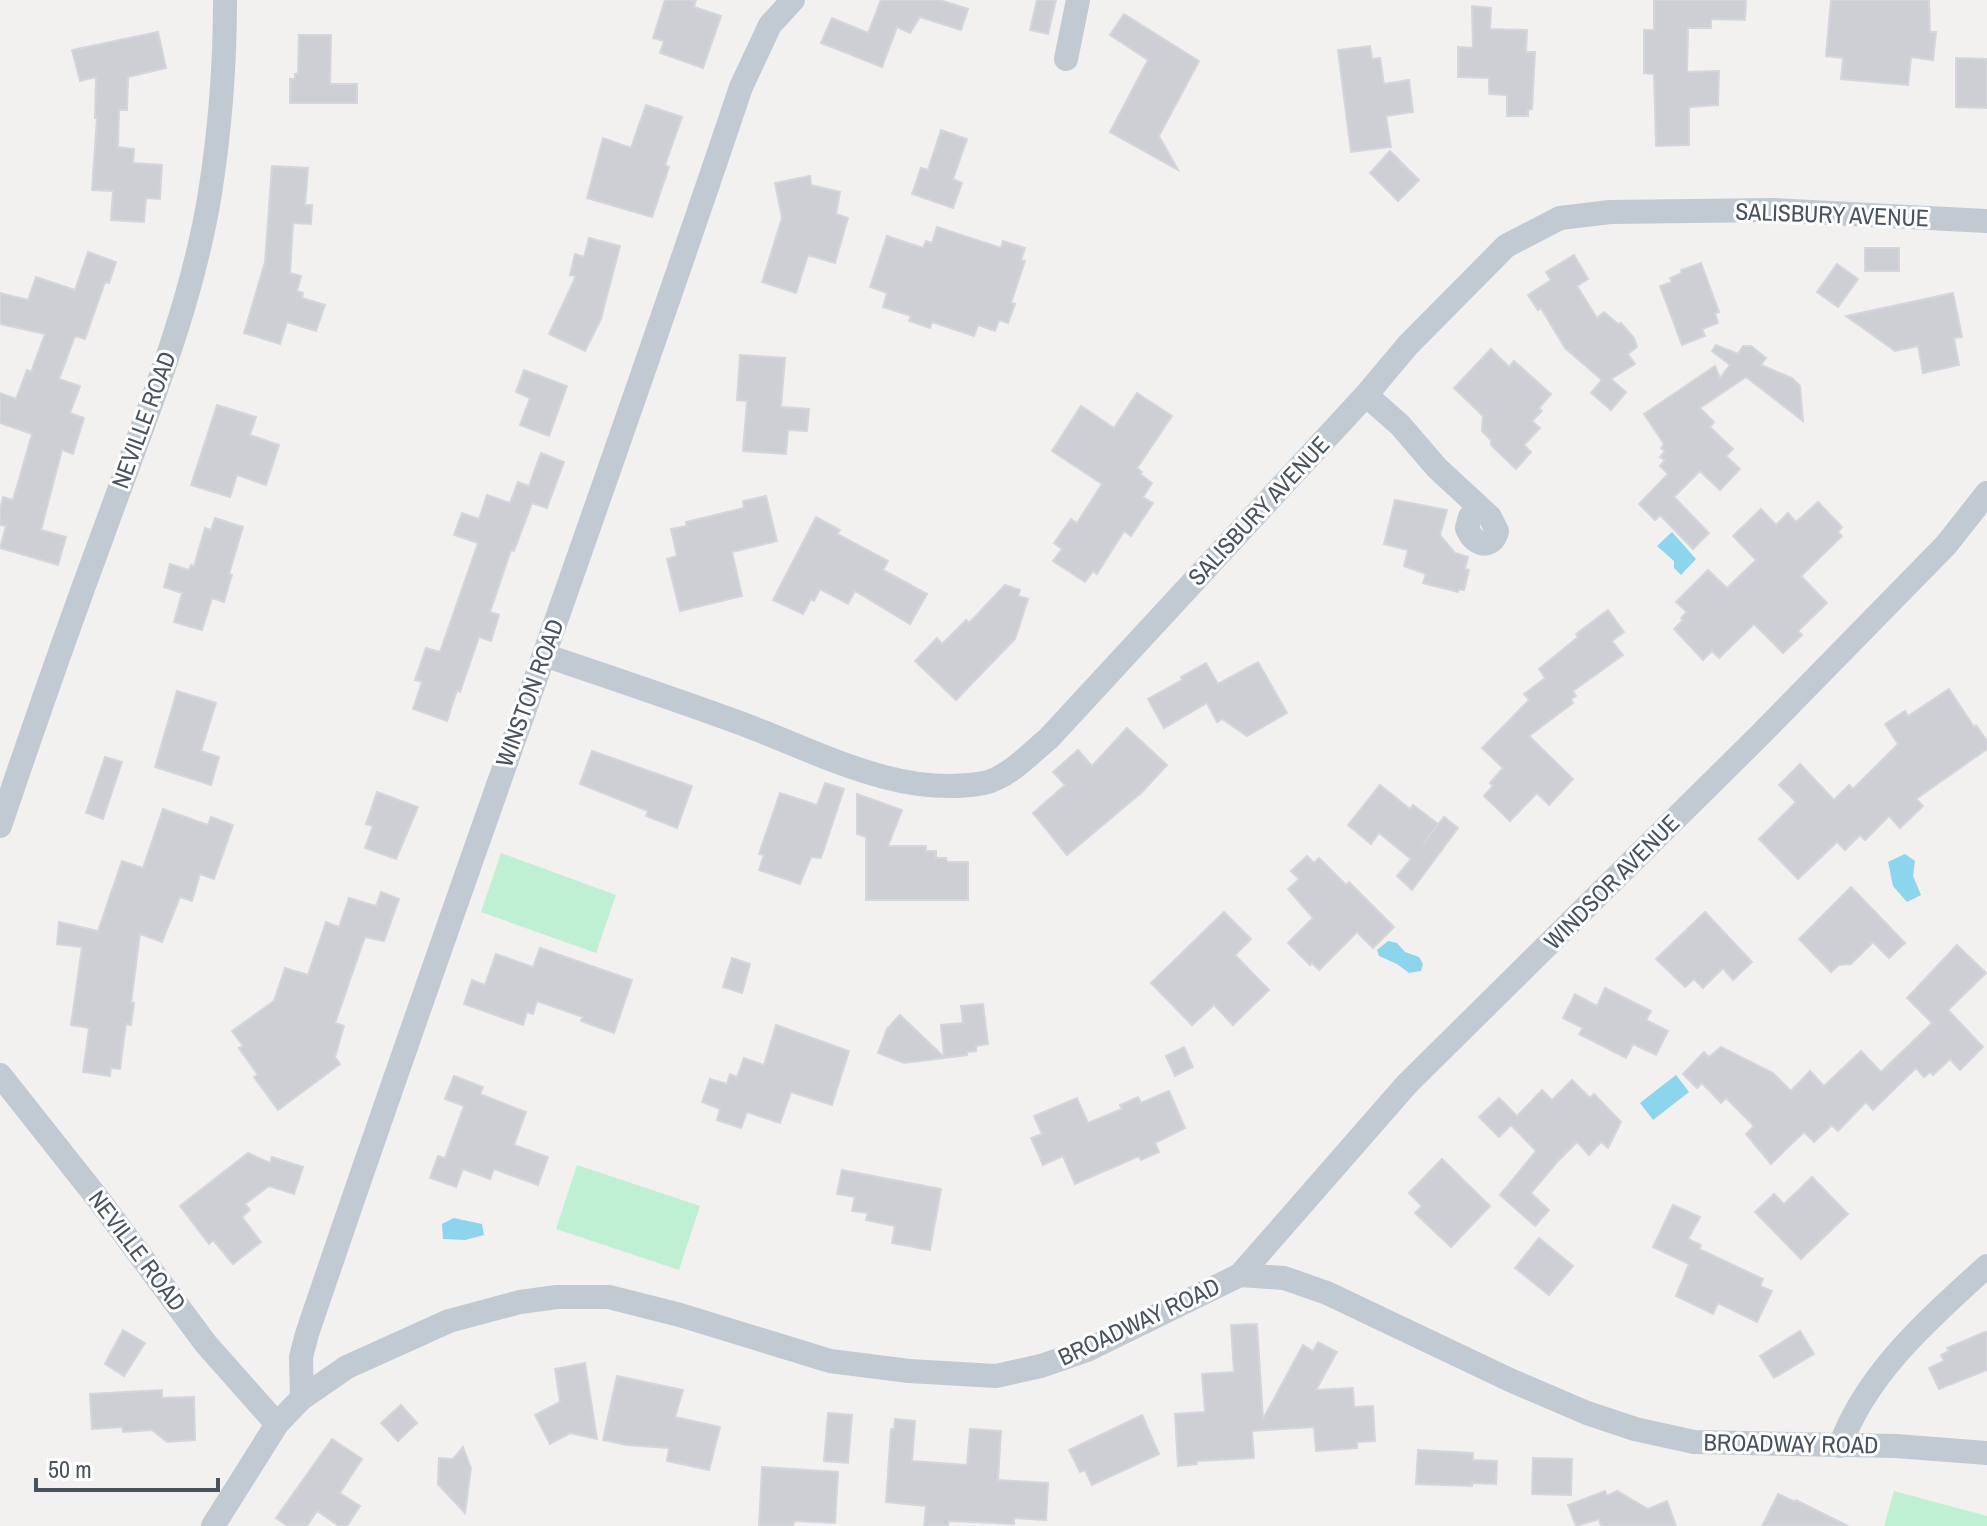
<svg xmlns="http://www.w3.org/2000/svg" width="1987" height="1526" font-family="'Archivo Narrow',sans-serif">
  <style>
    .green { fill: #bff0d4 }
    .water { fill: #8cd5ed }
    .building { fill: #cdcfd5; stroke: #d4d6dc; stroke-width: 2 }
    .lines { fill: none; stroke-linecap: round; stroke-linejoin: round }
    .minor { stroke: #c1cad2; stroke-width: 24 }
    .labels { text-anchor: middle; stroke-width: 6; stroke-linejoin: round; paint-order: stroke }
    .street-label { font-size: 24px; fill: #48535e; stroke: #fff }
  </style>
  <rect width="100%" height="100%" fill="#f3f0f0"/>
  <g class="green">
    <path d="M501,853L616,895L596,953L481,912Z"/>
    <path d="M577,1165L700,1206L679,1270L556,1229Z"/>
    <path d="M1894,1491L1987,1516V1526H1884Z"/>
  </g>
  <g class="water">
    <path d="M1672,532L1696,559L1681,575L1674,568V561L1657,546Z"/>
    <path d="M1905,854L1915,861L1913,876L1921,895L1907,902L1893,886L1888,862Z"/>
    <path d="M1388,941L1397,943L1405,952L1419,957L1423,964L1421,971L1409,973L1397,964L1379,956L1377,950Z"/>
    <path d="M1676,1075L1689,1092L1653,1120L1640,1103Z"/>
    <path d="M454,1218L482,1224L484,1235L465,1240L443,1239L442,1224Z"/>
  </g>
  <g class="building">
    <path d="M665,0H696L694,7L721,16L703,68L660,53L664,41L653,38Z"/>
    <path d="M881,0H940L968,9L961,30L920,17L910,33L897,27L882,67L821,43L832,18L868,33Z"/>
    <path d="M1037,0H1056L1048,34L1030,30Z"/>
    <path d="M1654,0H1746L1745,20L1711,19V28H1688L1687,72L1719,71L1718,105L1689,107V145L1656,146L1654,74L1644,73V30H1654Z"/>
    <path d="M1831,0H1929L1930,32H1936L1933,60L1911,57L1908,85L1841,79L1843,58L1826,56Z"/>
    <path d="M1472,6L1491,8L1490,29L1527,30L1526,52H1535L1532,109L1528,110V116H1507V95L1489,94V78L1458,77V47L1473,48Z"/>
    <path d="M1124,14L1199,61L1159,136L1178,170L1110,132L1148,60L1110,35Z"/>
    <path d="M158,32L166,68L128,77L127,110H119L118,147L134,149L133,163L162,165L160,199L146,198L144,222L111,220L113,191L92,190L97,118H95L96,77L80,81L72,50Z"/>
    <path d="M299,35H331L330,84H357V103H290V79H295V74H298Z"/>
    <path d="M1370,46L1372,59L1380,58L1384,84L1409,80L1413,112L1386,116L1391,147L1351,152L1338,50Z"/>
    <path d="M1956,58L1987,59V108L1956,107Z"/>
    <path d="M646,105L682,117L665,165L669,167L652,217L587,198L603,138L631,148Z"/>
    <path d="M941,130L967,139L953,179L962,183L953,208L912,194L921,168L928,170Z"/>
    <path d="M1390,151L1419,180L1398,201L1370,173Z"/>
    <path d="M272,166L308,168L305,205H312L311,224L293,223L290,273L301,276L297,291L303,293L302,298L325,305L316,331L287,322L280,344L244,333L265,262Z"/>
    <path d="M810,176L811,185L840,192L836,214L848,218L835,263L808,255L796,293L762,282L782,218L775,183Z"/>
    <path d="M937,227L1001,248L1003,241L1025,248L1021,260L1025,261L1011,303L1015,304L1008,323L999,320L995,331L978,325L974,336L932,322L930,328L909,321L911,316L883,307L887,293L870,287L887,236L923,248L926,241L932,243Z"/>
    <path d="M589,238L620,246L601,319L585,351L549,334L576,276L570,275L575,254L584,257Z"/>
    <rect x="1865" y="248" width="34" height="23"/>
    <path d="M88,252L116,262L109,283L105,282L85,339L75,336L59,379L80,386L70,413L84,418L73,454L62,450L41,530L66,537L58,565L0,548L6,526L0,525V509L3,497L13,500L32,434L0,423V393L16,399L27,370L31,372L45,334L0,324V293L28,300L36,277L75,290Z"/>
    <path d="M1574,255L1588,279L1577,286L1597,318L1604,312L1618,324L1621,323L1634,338L1637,347L1628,354L1635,364L1611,379L1626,392L1611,410L1591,393L1602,380L1565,348L1541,308L1538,310L1528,295L1551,280L1546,272Z"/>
    <path d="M1701,263L1719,312L1715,313L1718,323L1702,329L1705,336L1682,345L1660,286L1672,282L1670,278L1682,273L1681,270Z"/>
    <path d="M1837,264L1858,279L1838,307L1817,292Z"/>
    <path d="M1953,293L1962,337L1954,338L1959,365L1923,373L1918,346L1895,351L1846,316Z"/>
    <path d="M1716,345L1738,354L1743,346H1751L1766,358L1761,365L1792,378L1800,386L1803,421L1746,377L1700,408L1714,422L1710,427L1733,449L1726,456L1740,469L1720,490L1700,471L1674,497L1709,533L1693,549L1660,515L1655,520L1639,504L1668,474L1660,466L1665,460L1660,457L1665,451L1661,448L1664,444L1644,414L1715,366L1720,378L1730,365L1712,351Z"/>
    <path d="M1491,349L1509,367L1514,361L1551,394L1539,408L1542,411L1532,421L1540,428L1524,445L1531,452L1516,469L1491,445V440L1482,431L1483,416L1454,388Z"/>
    <path d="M740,355L785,358L781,407L809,409L807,431L788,430L786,454L743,451L747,401L737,400Z"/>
    <path d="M524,370L567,386L549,436L520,425L530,398L516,392Z"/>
    <path d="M1137,393L1172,416L1137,468L1142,472L1140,474L1152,483L1143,497L1153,503L1131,536L1124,531L1097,574L1093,571L1085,582L1053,561L1062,549L1054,543L1071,519L1077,523L1102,484L1052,451L1081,406L1114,428Z"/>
    <path d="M217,405L256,417L250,435L279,445L266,485L237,475L230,497L191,485Z"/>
    <path d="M541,453L564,462L547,508L532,503L514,551L511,550L490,612L499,615L491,641L479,637L460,692L457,690L447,721L413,709L422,682L415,680L426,648L440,652L478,543L454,535L462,513L479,519L487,495L510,503L518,482L529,486Z"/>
    <path d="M766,496L777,541L732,552L742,596L680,611L667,559L677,556L671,529L687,526L686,522L744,508L743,501Z"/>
    <path d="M1395,500L1447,510L1440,535L1455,553L1468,557L1465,569L1469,570L1464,590L1459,589L1458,592L1423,583L1426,574L1404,566L1408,550L1384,544Z"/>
    <path d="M1818,502L1842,527L1838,532L1842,536L1801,576L1827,603L1798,631L1802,635L1783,653L1754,624L1719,658L1712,651L1703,660L1674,629L1683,620L1681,618L1687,612L1676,602L1708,570L1727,588L1756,560L1733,536L1761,509L1776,525L1788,513L1796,522Z"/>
    <path d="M816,517L840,530L837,534L888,561L883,570L927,594L910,624L855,591L848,604L820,589L814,601L811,599L803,614L773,600Z"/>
    <path d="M215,518L243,527L229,574L232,575L224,602L212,598L202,630L174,622L182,593L164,587L170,564L189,570L191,565L194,566L205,528L211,530Z"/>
    <path d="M1005,585L1020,590L1018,596L1028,599L1015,639L956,700L915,661L937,638L942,644L966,620L969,623Z"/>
    <path d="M1608,610L1624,632L1612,641L1623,655L1573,691L1576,696L1571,699L1573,703L1529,736L1573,779L1549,805L1537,793L1510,821L1484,796L1493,786L1490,783L1503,768L1482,748L1529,700L1524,694L1545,678L1539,669L1578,637L1576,634Z"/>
    <path d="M1258,662L1287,713L1247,736L1222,719L1217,722L1207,703L1164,728L1148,699L1182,680L1181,677L1206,663L1218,684Z"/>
    <path d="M1949,689L1974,727L1976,725L1987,741V749L1916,799L1923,806L1900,828L1889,816L1865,840L1860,835L1845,850L1837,842L1798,879L1759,839L1796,802L1779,785L1800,764L1834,800L1849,785L1853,789L1898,744L1885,724L1905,711L1908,716Z"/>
    <path d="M177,691L216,703L201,751L219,757L211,785L155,767Z"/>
    <path d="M1127,728L1167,765L1141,793L1067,855L1033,813L1065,785L1053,772L1078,750L1092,766Z"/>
    <path d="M592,751L692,786L677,828L646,816L648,811L580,784Z"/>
    <path d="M105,757L122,762L103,819L86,813Z"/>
    <path d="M825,783L844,789L821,858L811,857L800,884L759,870L764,855L759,854L780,793L817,805Z"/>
    <path d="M1380,785L1410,809L1413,805L1438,824L1423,844L1444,817L1458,828L1412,890L1397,876L1411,859L1379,833L1371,844L1348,825Z"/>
    <path d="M377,792L418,807L396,859L365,848L373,826L366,824Z"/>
    <path d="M857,794L902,810L888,846H926V851H936V858H946L947,862H968V900H866V837L857,834Z"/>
    <path d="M163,809L208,825L211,817L233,825L214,879L200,874L192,901L180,897L162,942L140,934L131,1003H134L131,1025L126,1024L120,1069L111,1068L110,1076L83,1072L89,1028L71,1025L82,947L57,944L59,922L98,931L122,861L143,868Z"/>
    <path d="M1307,856L1314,863L1319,858L1346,885L1349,882L1394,927L1373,948L1357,932L1319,970L1312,963L1310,965L1288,943L1313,918L1288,889L1299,879L1291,871Z"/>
    <path d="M1851,887L1905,943L1889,958L1873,942L1851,964L1839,965L1831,972L1799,939Z"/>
    <path d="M381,892L399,899L384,941L365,937L335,1023L344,1026L335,1057L340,1064L278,1110L254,1077L258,1075L239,1048L243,1046L232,1031L274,1001L285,968L308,975L326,922L339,927L349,898L376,906Z"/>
    <path d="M1224,912L1251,939L1235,955L1269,990L1233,1025L1214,1005L1192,1025L1151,983Z"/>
    <path d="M1705,912L1752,962L1733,980L1723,968L1703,988L1694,979L1685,987L1656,959Z"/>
    <path d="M1957,945L1986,973L1948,1010L1983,1047L1960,1070L1950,1059L1933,1075L1930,1072L1924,1077L1916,1068L1873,1110L1866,1102L1838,1131L1832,1125L1814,1142L1804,1132L1771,1164L1746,1134L1754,1126L1726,1098L1721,1103L1702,1083L1697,1088L1683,1074L1704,1052L1709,1057L1721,1047L1773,1073L1791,1091L1810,1071L1824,1086L1861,1051L1881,1072L1932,1023L1907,998Z"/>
    <path d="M540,948L632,980L614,1033L581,1021L583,1017L537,1001L533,1014L527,1012L523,1025L464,1004L472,980L485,985L496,954L533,967Z"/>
    <path d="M732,958L750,964L742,993L723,987Z"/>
    <path d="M1605,988L1651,1011L1646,1020L1668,1031L1656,1055L1633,1044L1626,1058L1579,1034L1583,1028L1563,1018L1575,994L1597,1006Z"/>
    <path d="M983,1004L988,1044L976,1046V1051L967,1052V1055L904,1063L878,1053L887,1029L900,1015L944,1057L941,1025L963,1023L961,1006Z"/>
    <path d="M776,1025L849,1051L832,1105L791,1092L780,1123L747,1112L741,1128L717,1120L720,1109L702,1102L710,1079L727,1084L730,1074L737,1077L744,1058L764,1065Z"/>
    <path d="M1184,1047L1193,1067L1175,1076L1166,1056Z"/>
    <path d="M454,1076L483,1087L480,1094L526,1112L514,1145L548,1157L538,1185L494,1169L490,1179L463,1169L456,1187L430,1178L438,1156L445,1158L464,1106L445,1099Z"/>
    <path d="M1572,1080L1590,1098L1594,1094L1621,1122L1608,1148L1601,1142L1589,1155L1577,1142L1558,1161L1531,1193L1549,1210L1535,1226L1500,1195L1536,1151L1511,1125L1499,1137L1479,1117L1499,1098L1517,1116L1542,1090L1552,1100Z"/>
    <path d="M1169,1091L1185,1128L1155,1143L1159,1152L1141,1160L1139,1156L1075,1184L1063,1156L1043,1165L1031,1138L1042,1134L1034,1116L1077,1098L1088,1123L1122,1109L1120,1105L1138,1097L1141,1103Z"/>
    <path d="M248,1153L270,1163L272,1157L303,1167L294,1194L269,1186L245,1204L250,1210L242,1217L261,1242L233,1264L213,1240L209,1244L180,1206Z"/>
    <path d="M1442,1159L1490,1206L1451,1247L1415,1213L1422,1206L1409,1193Z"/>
    <path d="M842,1170L941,1189L930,1250L892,1243L895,1226L866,1220L868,1213L852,1211L855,1197L837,1194Z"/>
    <path d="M1812,1177L1848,1214L1801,1259L1755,1212L1774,1194L1784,1204Z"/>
    <path d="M1673,1205L1700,1217L1688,1239L1701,1245L1699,1249L1763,1279L1760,1286L1772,1291L1757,1322L1718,1303L1713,1314L1676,1296L1689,1264L1653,1247Z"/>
    <path d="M1539,1238L1573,1266L1549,1295L1515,1268Z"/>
    <path d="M1257,1324L1263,1419L1303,1345L1313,1351L1318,1342L1337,1352L1316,1390L1353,1388L1354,1407L1373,1406L1375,1441L1357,1442V1448L1316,1451L1314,1427L1252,1431L1254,1458L1197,1461V1464L1178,1466L1175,1414L1205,1412L1202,1374L1234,1372L1231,1325Z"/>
    <path d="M123,1330L145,1343L124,1376L105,1364Z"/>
    <path d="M1800,1331L1814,1354L1774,1378L1760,1356Z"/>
    <path d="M1987,1331V1370L1939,1389L1929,1368L1944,1361L1941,1355L1949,1351L1947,1348Z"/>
    <path d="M585,1363L597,1439L570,1433L550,1444L535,1415L560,1402L555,1369Z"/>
    <path d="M617,1376L683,1390L675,1417L720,1427L709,1470L667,1461L669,1448L627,1445L603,1440Z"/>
    <path d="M162,1390V1398L194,1397L195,1440L167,1442L152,1430L123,1432L122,1427L92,1429L90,1394Z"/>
    <path d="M401,1405L417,1423L398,1441L381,1423Z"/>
    <path d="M828,1413L852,1415L848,1463L824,1461Z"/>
    <path d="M1142,1415L1159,1454L1092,1485L1085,1470L1080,1472L1069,1450Z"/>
    <path d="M895,1419L915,1421L912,1461L967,1465L970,1429L1001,1431L998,1480L1048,1483L1046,1520L1014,1518V1524L949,1521L948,1526H924L926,1506L886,1502L891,1429H894Z"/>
    <path d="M332,1439L362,1459L340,1493L360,1506L347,1526H339L317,1511L307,1526H288L276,1518Z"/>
    <path d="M463,1447L471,1468L465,1513L438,1484L439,1458L453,1459Z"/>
    <path d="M1418,1450L1473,1453V1460L1497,1461L1496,1484L1472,1483V1486L1416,1484Z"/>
    <path d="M1533,1458L1572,1459L1571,1495L1532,1494Z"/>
    <path d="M762,1467L838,1472L835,1523L794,1521L793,1526H759Z"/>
    <path d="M1605,1491L1607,1496L1617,1491L1648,1509L1667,1501L1676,1526H1601L1599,1519L1576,1526L1568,1505Z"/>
    <path d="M1778,1494L1795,1502L1796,1500L1848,1526H1762Z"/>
  </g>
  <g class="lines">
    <g class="minor">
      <path d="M1066,59L1078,0"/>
      <path d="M1366,395L1400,425L1437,468L1490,517L1497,531C1492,551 1473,545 1467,528L1470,517L1478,507"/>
      <path d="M544,655C609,677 675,699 740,723C816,751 900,799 984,783C1008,778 1031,753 1049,738L1366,395L1408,345L1506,246L1560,218L1610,212L1773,210L1987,221"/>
      <path d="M0,826C33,728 67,631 103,534C143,423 191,311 210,193C220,130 225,64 225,0"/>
      <path d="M0,1075L99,1200L206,1344L277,1424"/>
      <path d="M1240,1275L1407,1084L1760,735L1946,545L1987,493"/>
      <path d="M302,1398L301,1357L307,1334C448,917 601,504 741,87L770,25L793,0"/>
      <path d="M1840,1446C1867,1372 1930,1318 1987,1266"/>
      <path d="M213,1526L277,1424L302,1398L347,1367L449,1321L520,1302L557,1297H609L680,1315L830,1361L909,1371L996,1376L1041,1366L1087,1350L1240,1275L1284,1278L1327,1293L1510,1380L1587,1413L1635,1429L1694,1442L1896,1446L1987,1453"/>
    </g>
  </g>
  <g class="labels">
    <g class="street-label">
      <text transform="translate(1832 215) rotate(2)" y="8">SALISBURY AVENUE</text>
      <text transform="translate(144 420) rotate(-70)" y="8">NEVILLE ROAD</text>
      <text transform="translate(1259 511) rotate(-47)" y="8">SALISBURY AVENUE</text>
      <text transform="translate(530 693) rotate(-70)" y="8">WINSTON ROAD</text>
      <text transform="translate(1612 882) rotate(-45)" y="8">WINDSOR AVENUE</text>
      <text transform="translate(137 1251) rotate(53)" y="8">NEVILLE ROAD</text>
      <text transform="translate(1139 1322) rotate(-25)" y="8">BROADWAY ROAD</text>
      <text transform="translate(1791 1444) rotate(1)" y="8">BROADWAY ROAD</text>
    </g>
  </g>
  <path d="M36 1478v12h182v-12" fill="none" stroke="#48535e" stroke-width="4"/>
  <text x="48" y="1478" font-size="24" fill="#48535e" stroke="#ffffff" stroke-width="6" paint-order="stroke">50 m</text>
</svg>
